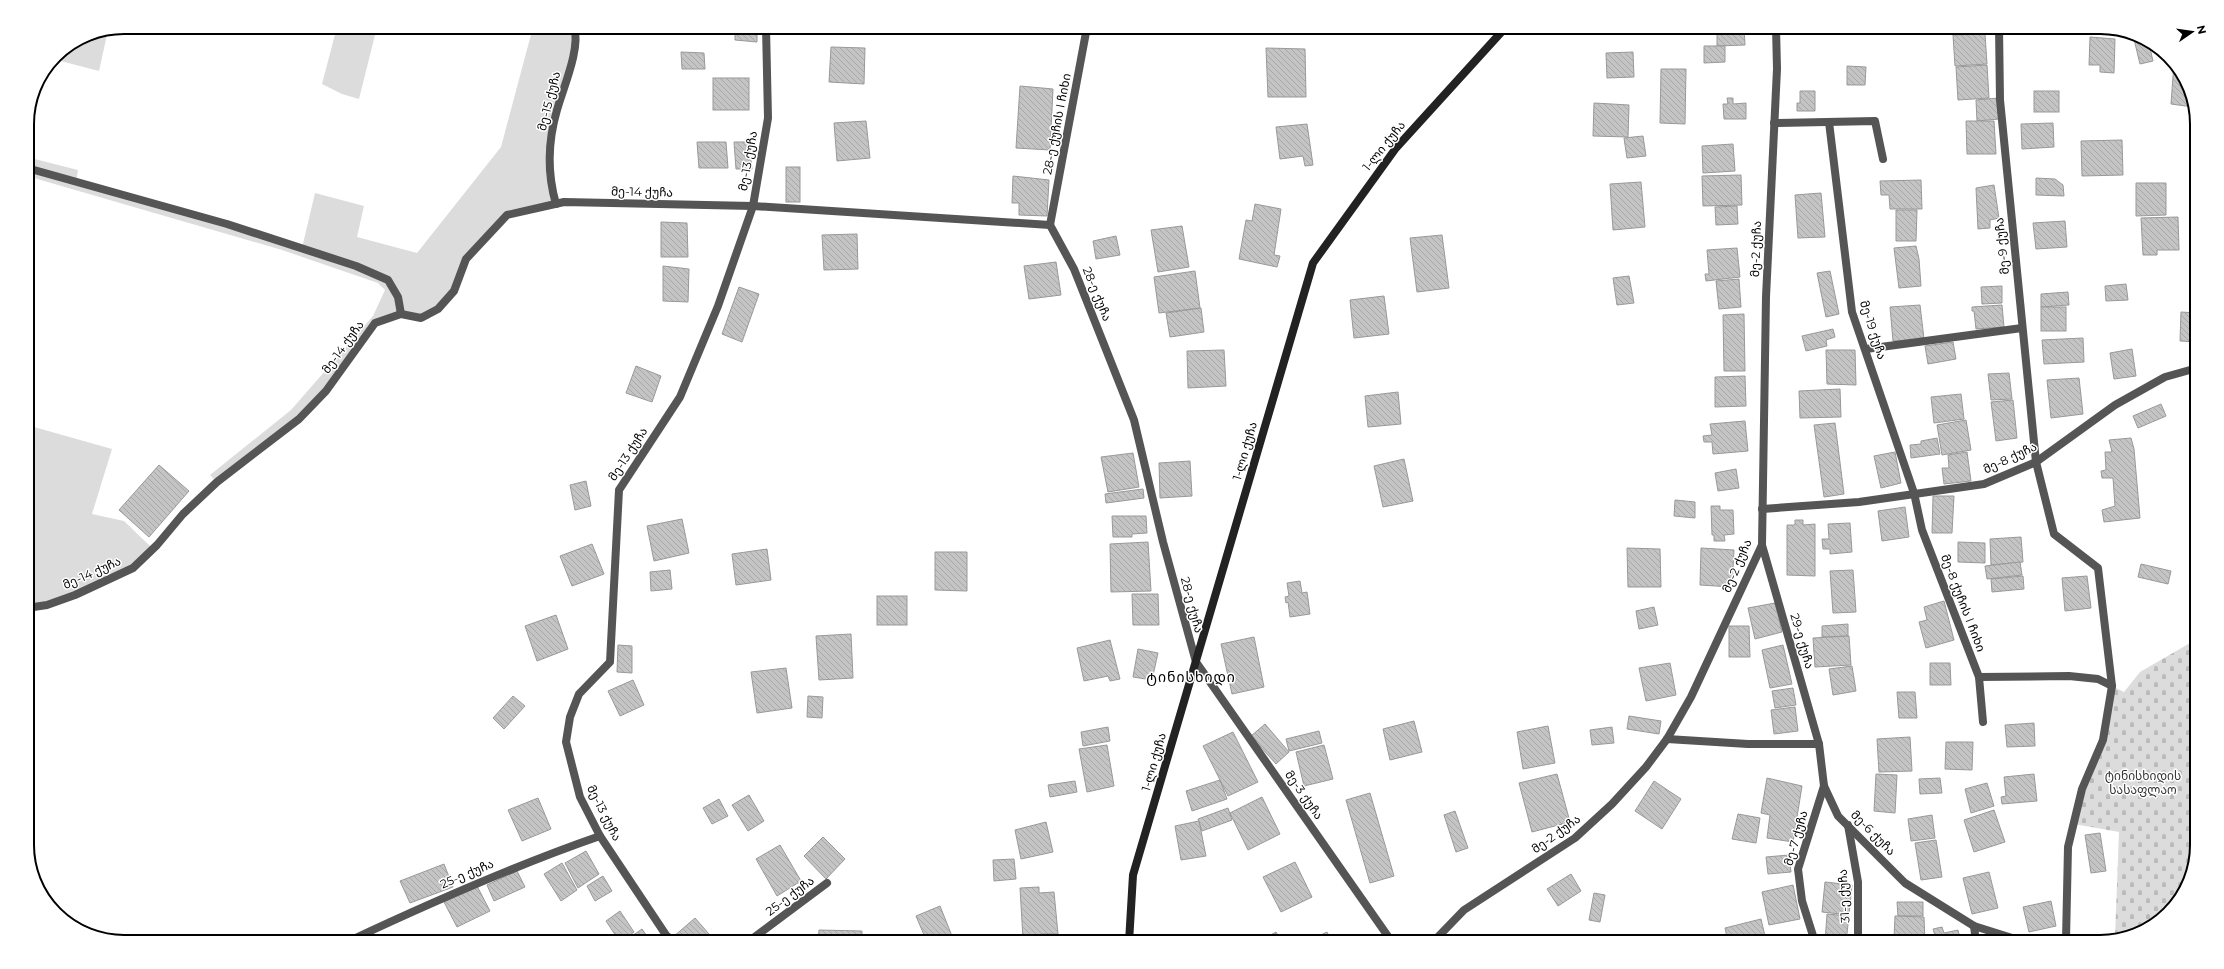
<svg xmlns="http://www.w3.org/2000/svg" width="2224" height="969" font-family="Montserrat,'Noto Sans Georgian',sans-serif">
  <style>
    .grass { fill: #dcdcdc }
    .cemetery { fill: url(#cemetery-stones) }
    .building { fill: url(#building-back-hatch); stroke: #999 }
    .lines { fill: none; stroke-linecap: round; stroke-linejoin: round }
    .street { stroke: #555; stroke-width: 8 }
    .secondary { stroke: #222; stroke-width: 8 }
    .labels { text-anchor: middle; stroke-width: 3; stroke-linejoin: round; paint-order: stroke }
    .street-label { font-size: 12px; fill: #000; stroke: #fff }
    .park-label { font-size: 12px; fill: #333; stroke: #fff }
    .quarter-label { font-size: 14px; letter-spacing: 1px; fill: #000; stroke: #fff }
    .rim { fill: none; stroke: #000; stroke-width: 2 }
  </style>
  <defs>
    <pattern id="cemetery-stones" width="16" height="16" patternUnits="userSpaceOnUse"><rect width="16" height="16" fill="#dcdcdc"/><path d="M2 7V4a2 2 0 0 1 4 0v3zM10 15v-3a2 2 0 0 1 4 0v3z" fill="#bbb"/></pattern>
    <pattern id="building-back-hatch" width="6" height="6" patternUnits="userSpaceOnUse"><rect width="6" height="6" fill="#c4c4c4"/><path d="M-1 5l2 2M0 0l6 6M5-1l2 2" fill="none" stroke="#a7a7a7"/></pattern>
  </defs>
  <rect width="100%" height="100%" fill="#fff"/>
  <g class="grass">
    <path d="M337,27H377L359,99L342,94L322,84Z"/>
    <path d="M533,27H574L576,34L549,159L556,204L507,215L466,259L454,291L421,318L401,314L375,323L326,391L217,482L210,475L291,410L373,316L385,290L378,283L282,250L27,176V157L78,170L76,182L302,248L315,193L364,206L357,237L417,253L501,147Z"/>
    <path d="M108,30L99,71L53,59L56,55L87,34Z"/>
    <path d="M27,425L112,449L92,514L124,521L153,549L133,568L106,581L27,608Z"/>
  </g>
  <path class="cemetery" d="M2197,639V845L2190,882L2154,926L2115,937L2119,832L2074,824L2103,740L2112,686L2124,692L2140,672Z"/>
  <g class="building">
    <path d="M735,27H757V42L735,40Z"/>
    <path d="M1717,27H1744L1745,45L1717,46Z"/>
    <path d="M1985,34L1987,64L1955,66L1953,35Z"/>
    <path d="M2137,34L2149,44L2153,61L2140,64L2133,35Z"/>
    <path d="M2090,37L2115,39L2114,73L2100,72V65H2089Z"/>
    <path d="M1704,46H1725V62L1704,63Z"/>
    <path d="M831,47L865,48L864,84L829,82Z"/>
    <path d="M1266,48L1305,49L1306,97H1268Z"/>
    <path d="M681,52L704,53L705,69H682Z"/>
    <path d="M1633,52L1634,77L1607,78L1606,53Z"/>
    <path d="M2174,63L2177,65L2193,107L2171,104Z"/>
    <path d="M1987,65L1989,98L1958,100L1956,67Z"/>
    <path d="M1847,66L1866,67L1865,85H1847Z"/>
    <path d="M1661,69H1686L1685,124L1660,123Z"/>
    <rect x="713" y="78" width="36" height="32"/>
    <path d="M1020,86L1053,89L1050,150L1016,148Z"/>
    <path d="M1800,91H1815V111H1797V103H1800Z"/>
    <rect x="2034" y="91" width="25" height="21"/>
    <path d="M1727,98H1733V104L1746,103V119H1724L1723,104H1728Z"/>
    <path d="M1998,98L1999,119L1977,121L1976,100Z"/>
    <path d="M1594,103L1629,105L1628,137L1593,136Z"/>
    <path d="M866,121L870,158L837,161L834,123Z"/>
    <path d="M1966,121H1994L1996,154H1967Z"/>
    <path d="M2053,123L2054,147L2022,149L2021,124Z"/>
    <path d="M1307,124L1313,165L1305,166L1303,156L1280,159L1276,127Z"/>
    <path d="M1643,136L1646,156L1627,158L1624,138Z"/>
    <path d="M2122,140L2123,175L2082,176L2081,141Z"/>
    <path d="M697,142H726L728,168H699Z"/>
    <path d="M734,142H749L752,169H736Z"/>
    <path d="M1733,144L1735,171L1703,173L1702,146Z"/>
    <rect x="786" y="167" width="14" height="35"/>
    <path d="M2195,170H2197V206L2194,205Z"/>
    <path d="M1741,175L1742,205L1703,206L1702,176Z"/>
    <path d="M1013,176L1049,180L1047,216L1019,215V203H1012Z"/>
    <path d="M2036,178L2055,179L2063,185L2064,196L2036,195Z"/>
    <path d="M1921,180L1922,209H1890L1889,195H1881L1880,181Z"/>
    <path d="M1641,182L1645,227L1613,230L1610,184Z"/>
    <path d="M2136,183H2166V215L2136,216Z"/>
    <path d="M1994,185L1999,218L1990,220V228L1978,229L1976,188Z"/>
    <path d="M1821,193L1825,237L1798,238L1795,195Z"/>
    <path d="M1255,204L1281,209L1274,255L1280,256L1277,267L1239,259L1246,220L1252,221Z"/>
    <path d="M1737,206L1738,224L1716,225L1715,207Z"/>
    <path d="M1896,210H1917L1916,241H1896Z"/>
    <path d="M2178,217L2179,250H2157V255H2143L2141,218Z"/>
    <path d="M2065,221L2067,247L2036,249L2033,223Z"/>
    <path d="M661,222L687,223L688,257H661Z"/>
    <path d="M1182,226L1189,267L1158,272L1151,230Z"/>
    <path d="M857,234L858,269L824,270L822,235Z"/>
    <path d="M1442,235L1449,288L1417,292L1410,238Z"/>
    <path d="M1116,236L1120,255L1096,259L1093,241Z"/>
    <path d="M1916,246L1919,259L1921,286L1899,288L1894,248Z"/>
    <path d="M1737,248L1740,277L1706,281L1705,274H1709L1707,250Z"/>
    <path d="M1056,262L1061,295L1029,299L1024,266Z"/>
    <path d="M663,266L689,269L688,302L663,301Z"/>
    <path d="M1195,271L1200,308L1159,313L1154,277Z"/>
    <path d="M1830,271L1839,314L1826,317L1817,273Z"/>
    <path d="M1629,276L1634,303L1617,305L1613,278Z"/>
    <path d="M1739,279L1741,307L1719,309L1716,281Z"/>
    <path d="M2126,284L2128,300L2106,301L2105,286Z"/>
    <path d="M2002,286V303L1982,304L1981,287Z"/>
    <path d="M739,287L759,294L742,342L722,334Z"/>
    <path d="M2068,292L2069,305L2041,307V294Z"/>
    <path d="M1384,296L1389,334L1354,338L1350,300Z"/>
    <path d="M1920,305L1924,339L1893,341L1890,307Z"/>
    <path d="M2002,305L2004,327L1976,329L1974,311H1972V307Z"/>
    <rect x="2041" y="307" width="25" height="24"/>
    <path d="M1201,308L1204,332L1170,337L1166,313Z"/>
    <path d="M2181,312L2197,313V342L2180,341Z"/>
    <path d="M1744,314L1745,371H1724L1723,315Z"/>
    <path d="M1833,329L1835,337L1826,340L1827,346L1806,351L1802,336Z"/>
    <path d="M2083,338L2084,362L2044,364L2042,340Z"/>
    <path d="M1953,342L1956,359L1928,364L1925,346Z"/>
    <path d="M2132,349L2136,376L2114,379L2110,353Z"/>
    <path d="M1224,350L1226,386L1188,388L1187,351Z"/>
    <path d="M1826,350H1855L1856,385L1827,384Z"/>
    <path d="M636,366L661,376L652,402L626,393Z"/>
    <path d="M2009,373L2012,399L1991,400L1988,374Z"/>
    <path d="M1745,376L1746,406L1715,407V377Z"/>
    <path d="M2079,378L2083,414L2051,418L2047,380Z"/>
    <path d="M1840,389L1841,417L1800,418L1799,391Z"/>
    <path d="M1398,392L1401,424L1368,427L1365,396Z"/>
    <path d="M1961,394L1964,419L1934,423L1931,397Z"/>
    <path d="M2013,400L2017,438L1996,441L1991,402Z"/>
    <path d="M2161,404L2166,416L2138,428L2133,416Z"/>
    <path d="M1966,420L1971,450L1942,455L1937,425Z"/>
    <path d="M1745,421L1748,451L1713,454L1712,442H1704L1703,436L1712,435L1710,424Z"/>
    <path d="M1835,423L1844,494L1824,497L1814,425Z"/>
    <path d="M1937,438L1940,454L1911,458L1910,445L1921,444V441Z"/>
    <path d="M2131,438L2134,449L2140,518L2104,522L2102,510L2115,506L2113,478H2102L2101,471L2106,470L2105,452H2112L2109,440Z"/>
    <path d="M1895,452L1901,483L1881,488L1874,456Z"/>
    <path d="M1967,452L1971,481L1944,484L1942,468H1949L1948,455Z"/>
    <path d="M1133,453L1139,487L1108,492L1101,457Z"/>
    <path d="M1404,459L1413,501L1383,507L1374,466Z"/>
    <path d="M1190,461L1192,496L1160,498L1159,463Z"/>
    <path d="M159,465L189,491L149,537L119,510Z"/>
    <path d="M1736,469L1739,488L1718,491L1715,473Z"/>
    <path d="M586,481L591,506L575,510L570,485Z"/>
    <path d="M1143,489L1144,498L1106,503L1105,494Z"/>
    <path d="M1933,496H1954L1952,533H1932Z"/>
    <path d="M1675,500L1695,502V518L1674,516Z"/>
    <path d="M1711,506H1720V510H1733L1734,534L1724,535L1725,541H1714V535H1712Z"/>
    <path d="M1905,507L1909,537L1882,541L1878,511Z"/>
    <path d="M1112,516H1146L1147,533L1132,534V537H1113Z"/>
    <path d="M682,519L689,553L654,561L647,526Z"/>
    <path d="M1795,520H1803V525L1815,524V576L1787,575V525H1795Z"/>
    <path d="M1850,523L1852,552L1830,554V549H1823L1822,539H1829L1828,524Z"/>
    <path d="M2021,537L2023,562L1991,565L1990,539Z"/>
    <path d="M1148,542L1151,591L1111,592L1110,544Z"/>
    <path d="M1958,542L1985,543V563L1958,562Z"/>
    <path d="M592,544L604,574L572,586L560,556Z"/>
    <path d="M1627,548L1660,549L1661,587H1628Z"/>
    <path d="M1701,548L1734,550L1732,587L1700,585Z"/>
    <path d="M767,549L771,580L736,585L732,554Z"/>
    <path d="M935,552H967V591L935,590Z"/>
    <path d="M2020,562L2022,575L1987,579L1985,566Z"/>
    <path d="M2141,564L2171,571L2168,584L2138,577Z"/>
    <path d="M670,570L672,589L651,591L650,572Z"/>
    <path d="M1853,570L1856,612L1833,613L1830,571Z"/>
    <path d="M2023,576L2024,589L1992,592L1991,579Z"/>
    <path d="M2087,576L2091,608L2065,611L2062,578Z"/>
    <path d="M1300,581L1302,593L1307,592L1310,614L1290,617L1288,602L1286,603L1285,597L1289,596L1287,583Z"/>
    <path d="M1132,594H1158L1159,625H1133Z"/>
    <rect x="877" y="596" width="30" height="29"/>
    <path d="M1944,601L1954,640L1926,648L1919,622L1927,620L1924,607Z"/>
    <path d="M1775,603L1782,632L1755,639L1748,608Z"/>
    <path d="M1654,607L1658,625L1639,629L1636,611Z"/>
    <path d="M556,615L568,649L537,661L525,626Z"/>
    <path d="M1848,624V636L1822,637V626Z"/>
    <path d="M1729,626H1749L1750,657H1729Z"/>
    <path d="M851,634L853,678L819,680L816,636Z"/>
    <path d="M1849,636L1851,665L1815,667L1813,638Z"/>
    <path d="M1254,637L1264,687L1232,694L1221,644Z"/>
    <path d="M1110,640L1120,679L1110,681L1108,676L1084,681L1077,648Z"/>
    <path d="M618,645L632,646V673L617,672Z"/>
    <path d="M1783,645L1792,684L1770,688L1762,650Z"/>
    <path d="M1138,649L1158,653L1152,680L1133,677Z"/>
    <path d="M1670,663L1676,695L1646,701L1639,668Z"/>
    <path d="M1930,663H1950L1951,685H1930Z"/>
    <path d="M1852,666L1856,691L1833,695L1829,669Z"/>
    <path d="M786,668L792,708L757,713L751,672Z"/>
    <path d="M633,680L644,705L620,716L608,691Z"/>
    <path d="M1793,688L1796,705L1775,708L1772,691Z"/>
    <path d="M1897,692H1915L1917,718H1899Z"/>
    <path d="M513,696L525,706L504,729L493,718Z"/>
    <path d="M808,696L823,697L822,718L807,717Z"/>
    <path d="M1795,707L1798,731L1774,734L1771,710Z"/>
    <path d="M1629,716L1661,721L1659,734L1627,729Z"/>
    <path d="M1414,721L1422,752L1390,760L1383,729Z"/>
    <path d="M2034,723L2035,746L2007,747L2005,725Z"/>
    <path d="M1265,724L1289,752L1276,764L1251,736Z"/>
    <path d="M1548,726L1555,763L1523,769L1517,732Z"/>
    <path d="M1108,727L1110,741L1083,746L1081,732Z"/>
    <path d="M1612,727L1614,743L1592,745L1590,730Z"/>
    <path d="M1319,731L1322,743L1289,751L1286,739Z"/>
    <path d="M1233,732L1258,782L1228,796L1203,746Z"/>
    <path d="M1910,737L1912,771L1879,772L1877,739Z"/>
    <path d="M1946,742H1973L1972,770L1945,769Z"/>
    <path d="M1107,745L1114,786L1087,792L1079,749Z"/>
    <path d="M1324,745L1333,779L1304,786L1296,752Z"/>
    <path d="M1557,774L1570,822L1532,832L1519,783Z"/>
    <path d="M1876,774L1897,775L1895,813L1874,811Z"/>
    <path d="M2034,774L2037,801L2002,804L2001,797L2006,796L2004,777Z"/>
    <path d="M1767,778L1802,786L1793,842L1767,838L1770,815L1761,813Z"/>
    <path d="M1940,778L1942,793L1920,794L1919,779Z"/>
    <path d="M1220,780L1227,799L1192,811L1186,791Z"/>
    <path d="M1075,781L1077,792L1050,797L1048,785Z"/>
    <path d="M1654,781L1681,799L1662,829L1635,811Z"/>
    <path d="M1987,783L1994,806L1971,813L1965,789Z"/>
    <path d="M1370,793L1394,876L1370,883L1346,800Z"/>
    <path d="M749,795L764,821L748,831L732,805Z"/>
    <path d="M1262,797L1280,834L1248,850L1230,813Z"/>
    <path d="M538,798L551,829L522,841L508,810Z"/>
    <path d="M719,799L728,816L712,824L703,808Z"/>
    <path d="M1228,808L1232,820L1202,831L1198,819Z"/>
    <path d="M1994,810L2005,842L1974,852L1964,820Z"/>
    <path d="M1455,811L1468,848L1456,852L1444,815Z"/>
    <path d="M1738,814L1760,818L1756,843L1732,839Z"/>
    <path d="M1932,815L1935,838L1911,841L1908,819Z"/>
    <path d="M1199,821L1206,856L1181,860L1175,826Z"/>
    <path d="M1046,822L1053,852L1021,859L1015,830Z"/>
    <path d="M2100,833L2106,871L2091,873L2085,835Z"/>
    <path d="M823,837L845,859L826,879L804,856Z"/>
    <path d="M1936,840L1942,877L1921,880L1915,843Z"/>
    <path d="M780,845L801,881L777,896L756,859Z"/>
    <path d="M586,851L599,874L578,888L565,863Z"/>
    <path d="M1789,855L1791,872L1768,874L1766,857Z"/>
    <path d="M1014,859L1016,879L994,881L993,860Z"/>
    <path d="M1295,862L1312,897L1281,912L1263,877Z"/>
    <path d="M562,863L577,890L561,901L544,874Z"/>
    <path d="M444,864L453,887L410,903L400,881Z"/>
    <path d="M517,871L525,887L494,901L487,885Z"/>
    <path d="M1989,872L1998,908L1972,914L1963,878Z"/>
    <path d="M1571,874L1581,891L1558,906L1547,889Z"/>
    <path d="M603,876L612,891L595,901L587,886Z"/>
    <path d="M1825,882L1852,885L1849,915L1822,912Z"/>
    <path d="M1793,885L1800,919L1769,925L1762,892Z"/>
    <path d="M477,886L490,911L457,927L444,902Z"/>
    <path d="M1039,887V893L1054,892L1058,934H1041L1042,939H1023L1020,888Z"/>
    <path d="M1594,893L1605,895L1600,922L1589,920Z"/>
    <path d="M2051,901L2056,926L2029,932L2023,907Z"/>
    <path d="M1897,902H1923V916H1898Z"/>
    <path d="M940,906L952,936L937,942H927L916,916Z"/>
    <path d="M620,911L634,932L620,942L606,921Z"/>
    <path d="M1827,914L1849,916L1846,942H1825Z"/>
    <path d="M1895,916L1924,917L1925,942H1899V939H1894Z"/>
    <path d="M695,918L716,942H678L673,937Z"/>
    <path d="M1761,919L1765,936L1741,942H1728L1725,928Z"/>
    <path d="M1942,927L1944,933L1958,930L1961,942H1937L1933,929Z"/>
    <path d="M642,929L651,942H623Z"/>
    <path d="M819,930L862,931V942H818Z"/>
    <path d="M1276,932L1282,942H1259Z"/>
    <path d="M1327,932L1332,942H1306Z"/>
  </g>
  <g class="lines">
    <g class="street">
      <path d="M1999,27L2000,100L2036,462L2054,534L2098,568L2112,686L2103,740L2082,789L2068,847L2066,940L2064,942"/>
      <path d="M1829,122L1852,312L1914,493L1922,530L1979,677L1983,722"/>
      <path d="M1774,123L1875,121L1883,159"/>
      <path d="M27,168L227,224L356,266L388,280L398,297L401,314"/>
      <path d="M556,204C547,173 548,141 557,110C563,88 581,48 574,27"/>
      <path d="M1050,225L1074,269L1134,420L1163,542L1196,662L1392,942"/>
      <path d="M1050,225L1087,27"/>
      <path d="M1866,349L2022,328"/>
      <path d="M1762,509L1859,502L1984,484L2036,462L2115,405L2165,377L2197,368"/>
      <path d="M1762,545L1819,744L1824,786L1838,816L1905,883L1974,926L2025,942"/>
      <path d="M27,608L47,605L75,595L133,568L157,545L183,514L217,482L299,419L326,391L375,323L401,314L421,318L438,309L454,291L466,259L507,215L564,202L753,206L1050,225"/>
      <path d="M1979,677L2069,676L2098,679L2112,686"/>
      <path d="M1667,739L1748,744H1819"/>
      <path d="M1848,825L1858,882V942"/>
      <path d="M1974,926L1976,942"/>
      <path d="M347,942C430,903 513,866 600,836"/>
      <path d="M674,942L666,935L600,836L580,797L566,742L570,717L579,694L610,662L619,490L680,397L718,306L753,206L768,118L766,27"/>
      <path d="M748,942L827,883"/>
      <path d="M1433,942L1464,910L1575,838L1612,804L1646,767L1667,739L1691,697L1762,545L1766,297L1777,69L1776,27"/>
      <path d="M1815,942L1802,901L1798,869L1824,786"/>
    </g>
    <path class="secondary" d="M1129,942L1133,875L1313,263L1396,148L1506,27"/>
  </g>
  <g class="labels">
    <g class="street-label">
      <text transform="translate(549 101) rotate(-76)" y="4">მე-15 ქუჩა</text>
      <text transform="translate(1057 124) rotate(-79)" y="4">28-ე ქუჩის I ჩიხი</text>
      <text transform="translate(1384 146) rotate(-51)" y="4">1-ლი ქუჩა</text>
      <text transform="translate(748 161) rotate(-80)" y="4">მე-13 ქუჩა</text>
      <text transform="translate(642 192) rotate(1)" y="4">მე-14 ქუჩა</text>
      <text transform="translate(2002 246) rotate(-96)" y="4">მე-9 ქუჩა</text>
      <text transform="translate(1756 249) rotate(-88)" y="4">მე-2 ქუჩა</text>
      <text transform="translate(1097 294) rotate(68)" y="4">28-ე ქუჩა</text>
      <text transform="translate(1873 330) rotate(72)" y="4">მე-19 ქუჩა</text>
      <text transform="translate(343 347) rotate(-54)" y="4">მე-14 ქუჩა</text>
      <text transform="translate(1245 451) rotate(-74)" y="4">1-ლი ქუჩა</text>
      <text transform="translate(628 454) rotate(-57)" y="4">მე-13 ქუჩა</text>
      <text transform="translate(2010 458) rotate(-25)" y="4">მე-8 ქუჩა</text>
      <text transform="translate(1737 566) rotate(-67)" y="4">მე-2 ქუჩა</text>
      <text transform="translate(92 573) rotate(-24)" y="4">მე-14 ქუჩა</text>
      <text transform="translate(1963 603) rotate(69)" y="4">მე-8 ქუჩის I ჩიხი</text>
      <text transform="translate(1192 605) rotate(75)" y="4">28-ე ქუჩა</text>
      <text transform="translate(1802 641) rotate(74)" y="4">29-ე ქუჩა</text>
      <text transform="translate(1154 762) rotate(-74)" y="4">1-ლი ქუჩა</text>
      <text transform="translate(1304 795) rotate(55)" y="4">მე-3 ქუჩა</text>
      <text transform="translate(604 813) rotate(63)" y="4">მე-13 ქუჩა</text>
      <text transform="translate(1873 833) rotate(45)" y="4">მე-6 ქუჩა</text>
      <text transform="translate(1556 834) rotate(-36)" y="4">მე-2 ქუჩა</text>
      <text transform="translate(1796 838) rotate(-74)" y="4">მე-7 ქუჩა</text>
      <text transform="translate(467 874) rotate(-23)" y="4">25-ე ქუჩა</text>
      <text transform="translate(790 896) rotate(-37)" y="4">25-ე ქუჩა</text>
      <text transform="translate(1844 896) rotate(-93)" y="4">31-ე ქუჩა</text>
    </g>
    <g class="park-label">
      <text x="2143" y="780">ტინისხიდის<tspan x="2143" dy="14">სასაფლაო</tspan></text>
    </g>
    <g class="quarter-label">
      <text x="1191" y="682">ტინისხიდი</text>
    </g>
  </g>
  <path d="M0 0H2224V969H0ZM124 34H2100A90 90 0 0 1 2190 124V845A90 90 0 0 1 2100 935H124A90 90 0 0 1 34 845V124A90 90 0 0 1 124 34Z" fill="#fff" fill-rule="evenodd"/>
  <path class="rim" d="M124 34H2100A90 90 0 0 1 2190 124V845A90 90 0 0 1 2100 935H124A90 90 0 0 1 34 845V124A90 90 0 0 1 124 34Z"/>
  <g transform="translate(2192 32) rotate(77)" stroke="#ffffff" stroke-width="3" paint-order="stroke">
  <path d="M0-3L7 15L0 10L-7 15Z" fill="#000000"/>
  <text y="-6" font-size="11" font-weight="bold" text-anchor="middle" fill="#000000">N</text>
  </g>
</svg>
